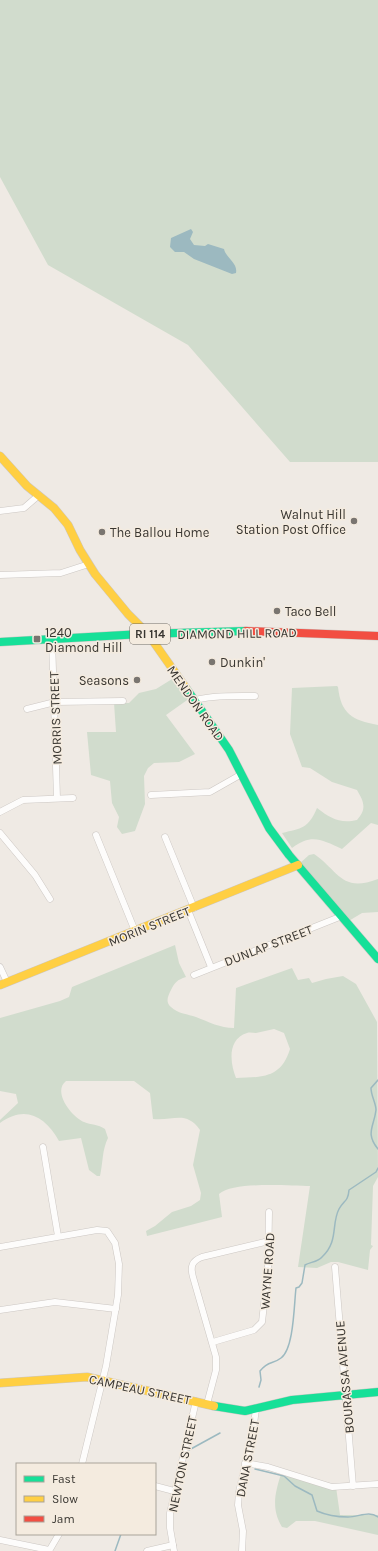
<svg xmlns="http://www.w3.org/2000/svg" width="378" height="1551" font-family="Karla,sans-serif">
  <style>
    .green { fill: #d1dccd; fill-rule: evenodd }
    .water { fill: #9cb9c0 }
    .lines { fill: none; stroke-linecap: round; stroke-linejoin: round }
    .stream { stroke: #9cb9c0; stroke-width: 1.5 }
    .street-casing { stroke: #ccc7c3; stroke-width: 7 }
    .fast-casing { stroke: #ccc7c3; stroke-width: 9 }
    .slow-casing { stroke: #ccc7c3; stroke-width: 9 }
    .jam-casing { stroke: #ccc7c3; stroke-width: 9 }
    .street { stroke: #fdfcfb; stroke-width: 6 }
    .fast { stroke: #16e098; stroke-width: 8 }
    .slow { stroke: #ffcf43; stroke-width: 8 }
    .jam { stroke: #f24e42; stroke-width: 8 }
    .poi-dot { fill: #797570; stroke: #f4ebdf; stroke-width: 1.5 }
    .labels { text-anchor: middle; stroke-width: 3; stroke-linejoin: round; paint-order: stroke }
    .shield { fill: #f4ebdf; stroke: #716c65; stroke-width: 1 }
    .shield-label { font-size: 12px; font-weight: bold; fill: #393631 }
    .poi-label { font-size: 13px; fill: #393631; stroke: #f4ebdf; text-anchor: start }
    .street-label { font-size: 13px; fill: #393631; stroke: #f4ebdf }
  </style>
  <rect width="100%" height="100%" fill="#efeae4"/>
  <g class="green">
    <path d="M0,0H378V462H290L188,345L48,265L0,177Z"/>
    <path d="M177,676L190,698L166,715L195,754L179,762L154,763L148,768L144,776L145,804L135,831L122,834L117,827L119,817L112,803L110,781L91,775L87,732H116L114,703H129L139,693L156,689Z"/>
    <path d="M337,686L338,687C341,714 352,720 378,725V825L371,823L342,849C322,840 312,833 292,848L282,833C302,828 308,829 317,808C330,818 340,824 357,820C367,809 364,802 357,790L332,782L310,768L302,767L290,734L292,688Z"/>
    <path d="M314,854C339,871 341,893 378,879V912L362,913L347,922L298,865L309,855Z"/>
    <path d="M175,945L179,963L186,977C177,980 175,982 171,990C168,996 165,1002 171,1007C178,1014 188,1014 196,1017C209,1022 220,1028 234,1028L236,988L292,968L298,980L309,978L312,983L326,979L343,976L356,984L377,1022L378,1177L373,1186L371,1245L373,1246L370,1250L368,1270L338,1262H331L317,1268L298,1267L310,1186C290,1186 234,1181 219,1194L222,1217L147,1236L146,1231L155,1226L172,1212L191,1206L200,1200L201,1193L193,1165L200,1130C186,1110 174,1121 153,1119L150,1093L134,1081H66C52,1092 72,1117 84,1122C91,1125 98,1124 105,1129L108,1138C102,1150 103,1163 100,1176H97L89,1170L81,1138L59,1141C45,1116 25,1105 0,1123V1120L18,1103L16,1094L0,1091V1018L60,1001L69,997L72,987ZM274,1029L284,1033L290,1049C281,1079 261,1077 236,1078C230,1063 227,1039 247,1033C250,1032 253,1033 256,1033C262,1032 268,1030 274,1029Z"/>
    <path d="M281,1474L336,1487L340,1515H378V1535L315,1521H296L287,1528L282,1527C271,1509 275,1493 281,1474Z"/>
  </g>
  <path class="water" d="M191,229L193,232L190,239L194,245L205,246L208,244L224,249C226,258 238,263 236,273L232,274L194,259L184,252H175L170,247L171,238Z"/>
  <g class="lines">
    <g class="stream">
      <path d="M378,1080L371,1088C371,1096 376,1103 376,1110C374,1127 365,1133 378,1149"/>
      <path d="M259,1387L261,1380L260,1371C269,1360 272,1365 281,1358C294,1349 294,1304 296,1288L299,1287L302,1283L305,1265C310,1262 318,1262 322,1257C339,1241 331,1224 339,1209C344,1200 348,1202 349,1190L376,1172L378,1168"/>
      <path d="M189,1450L220,1433"/>
      <path d="M255,1469L284,1476L295,1486L312,1495L317,1511C326,1515 338,1517 348,1517C359,1517 369,1510 378,1517"/>
      <path d="M115,1551L121,1534"/>
    </g>
    <defs>
      <g id="street">
        <path d="M0,511L24,508L39,495"/>
        <path d="M0,575L61,573L89,564"/>
        <path d="M52,639L57,798"/>
        <path d="M196,700C210,695 238,696 255,696"/>
        <path d="M27,709L55,702L123,701"/>
        <path d="M151,795L210,792L240,775"/>
        <path d="M0,812L23,800L73,798"/>
        <path d="M0,833L35,875L50,899"/>
        <path d="M96,835L135,931"/>
        <path d="M165,837L194,908"/>
        <path d="M188,910L211,967"/>
        <path d="M0,967L7,982"/>
        <path d="M194,975L342,916"/>
        <path d="M43,1147L58,1236"/>
        <path d="M0,1247L97,1230L107,1231L115,1243L119,1264L118,1295L106,1366L82,1464"/>
        <path d="M335,1267L353,1486"/>
        <path d="M0,1310L55,1302L116,1309"/>
        <path d="M213,1342L254,1330L262,1322L268,1269L269,1212"/>
        <path d="M207,1404L216,1370V1357L193,1277C190,1266 192,1261 202,1257L269,1241"/>
        <path d="M245,1463L268,1467L332,1487L378,1484"/>
        <path d="M155,1486L174,1491"/>
        <path d="M0,1540L49,1550"/>
        <path d="M49,1551L59,1534"/>
        <path d="M147,1551L173,1545"/>
        <path d="M174,1551L170,1528V1513L196,1401"/>
        <path d="M242,1551L243,1531L238,1505L239,1492L253,1431L256,1409"/>
      </g>
      <g id="fast">
        <path d="M0,642L142,634L246,631"/>
        <path d="M186,688L229,750L269,828L289,855L378,959"/>
        <path d="M214,1406L245,1411L292,1400L378,1392"/>
      </g>
      <g id="slow">
        <path d="M0,456L27,486L54,508L68,525L80,550L95,574L128,614L148,634L186,688"/>
        <path d="M0,985L298,865"/>
        <path d="M0,1383L87,1377L214,1406"/>
      </g>
      <path id="jam" d="M246,631L378,636"/>
    </defs>
    <use href="#street" class="street-casing"/>
    <use href="#fast" class="fast-casing"/>
    <use href="#slow" class="slow-casing"/>
    <use href="#jam" class="jam-casing"/>
    <use href="#street" class="street"/>
    <use href="#fast" class="fast"/>
    <use href="#slow" class="slow"/>
    <use href="#jam" class="jam"/>
  </g>
  <g class="poi-dot">
    <circle cx="354" cy="521" r="4"/>
    <circle cx="102" cy="532" r="4"/>
    <circle cx="277" cy="611" r="4"/>
    <rect x="33" y="635" width="8" height="8" rx="2"/>
    <circle cx="212" cy="662" r="4"/>
    <circle cx="137" cy="680" r="4"/>
  </g>
  <g class="labels">
    <rect class="shield" x="130" y="624" width="40" height="20" rx="3"/>
    <g class="shield-label">
      <text x="150" y="638">RI 114</text>
    </g>
    <g class="poi-label">
      <text x="346" y="519" text-anchor="end">Walnut Hill<tspan x="346" dy="15">Station Post Office</tspan></text>
      <text x="110" y="537">The Ballou Home</text>
      <text x="285" y="616">Taco Bell</text>
      <text x="45" y="637">1240<tspan x="45" dy="15">Diamond Hill</tspan></text>
      <text x="220" y="667">Dunkin'</text>
      <text x="129" y="685" text-anchor="end">Seasons</text>
    </g>
    <g class="street-label">
      <text transform="translate(237 633) rotate(-1)" y="5">DIAMOND HILL ROAD</text>
      <text transform="translate(196 703) rotate(55)" y="5">MENDON ROAD</text>
      <text transform="translate(55 718) rotate(-92)" y="5">MORRIS STREET</text>
      <text transform="translate(149 926) rotate(-22)" y="5">MORIN STREET</text>
      <text transform="translate(268 945) rotate(-21)" y="5">DUNLAP STREET</text>
      <text transform="translate(267 1271) rotate(-86)" y="5">WAYNE ROAD</text>
      <text transform="translate(344 1377) rotate(-95)" y="5">BOURASSA AVENUE</text>
      <text transform="translate(140 1389) rotate(12)" y="5">CAMPEAU STREET</text>
      <text transform="translate(247 1458) rotate(-79)" y="5">DANA STREET</text>
      <text transform="translate(182 1464) rotate(-78)" y="5">NEWTON STREET</text>
    </g>
  </g>
  <rect x="16" y="1463" width="140" height="72" fill="#f4ebdf" stroke="#a9a399"/>
  <rect x="24" y="1476" width="20" height="6" fill="#16e098" stroke="#a9a399"/>
  <text x="52" y="1483" font-size="12" fill="#393631">Fast</text>
  <rect x="24" y="1496" width="20" height="6" fill="#ffcf43" stroke="#a9a399"/>
  <text x="52" y="1503" font-size="12" fill="#393631">Slow</text>
  <rect x="24" y="1516" width="20" height="6" fill="#f24e42" stroke="#a9a399"/>
  <text x="52" y="1523" font-size="12" fill="#393631">Jam</text>
</svg>
